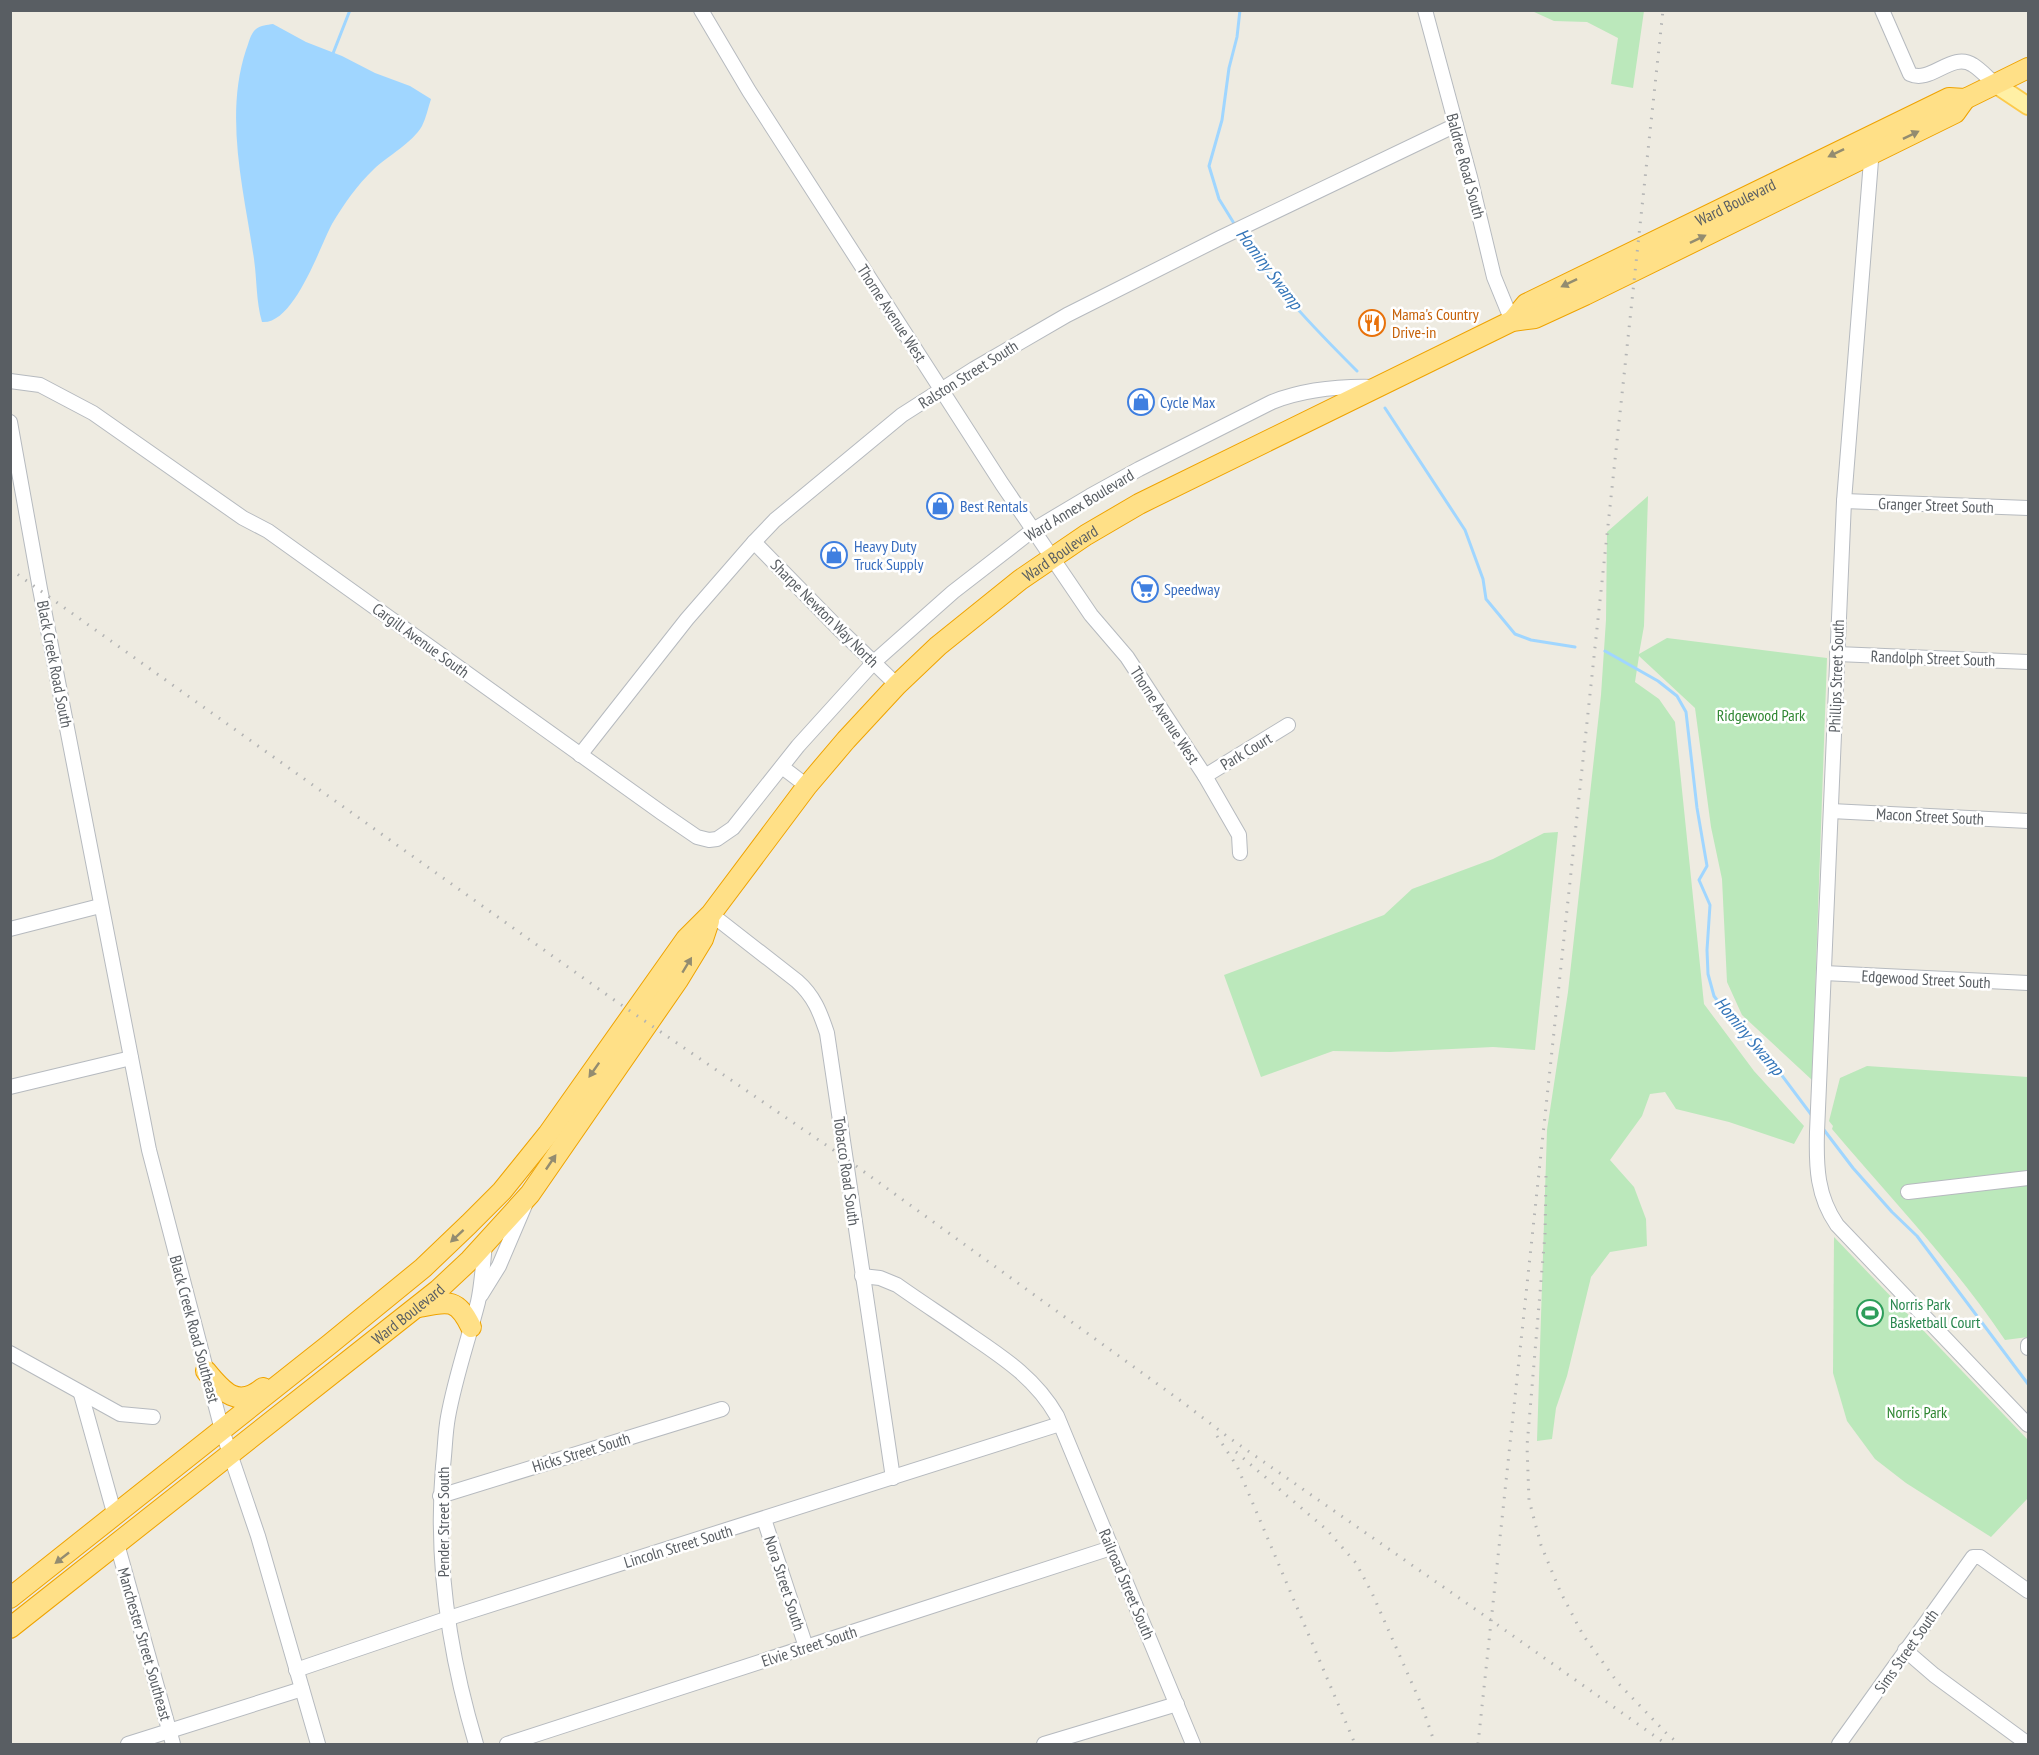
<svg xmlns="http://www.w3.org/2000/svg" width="2039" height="1755" font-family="'PT Sans Narrow',sans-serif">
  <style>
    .green { fill: #bbe8bb }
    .water { fill: #a0d6ff }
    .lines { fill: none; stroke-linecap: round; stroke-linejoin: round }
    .stream { stroke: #a0d6ff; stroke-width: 3 }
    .minor-casing { stroke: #b6babf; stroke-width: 16 }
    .major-casing { stroke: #fcca4c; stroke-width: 20 }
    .highway-casing { stroke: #efa300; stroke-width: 22 }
    .minor { stroke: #fff; stroke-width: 14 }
    .major { stroke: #fff0a5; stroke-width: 16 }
    .highway { stroke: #ffe087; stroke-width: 20 }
    .rail { stroke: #b3b4b4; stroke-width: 3; stroke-dasharray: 1.5 8; stroke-linecap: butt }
    .oneway { fill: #938c70 }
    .labels { text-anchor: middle; stroke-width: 5; stroke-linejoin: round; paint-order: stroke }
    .street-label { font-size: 16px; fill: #595e63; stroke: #fff }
    .food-label { font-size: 16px; fill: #c56008; stroke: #fff; text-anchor: start }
    .shop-label { font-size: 16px; fill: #366cbe; stroke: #fff; text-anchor: start }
    .park-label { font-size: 16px; fill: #2e8631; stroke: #fff }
    .leisure-label { font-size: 16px; fill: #27864d; stroke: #fff; text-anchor: start }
    .water-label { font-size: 18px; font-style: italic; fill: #3576b9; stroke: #fff }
  </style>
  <rect width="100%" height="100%" fill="#eeebe1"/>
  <g class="green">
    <path d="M1532,11H1644L1633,88L1611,84L1618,38L1587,22L1554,21Z"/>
    <path d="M1648,496L1644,626L1639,654L1667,638L1827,658L1812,1080L1742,1015L1727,982L1722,879L1711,827L1695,708L1639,656L1635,682L1659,699L1675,722L1704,1004L1754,1071L1804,1126L1794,1144L1729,1122L1676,1109L1665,1092L1650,1094L1642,1116L1610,1160L1634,1187L1646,1219L1647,1246L1610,1252L1591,1277L1567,1376L1556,1408L1552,1439L1537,1441L1547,1130L1568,992L1601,695L1606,620L1607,532Z"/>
    <path d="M1558,832L1535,1050L1493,1047L1390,1052L1333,1051L1261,1077L1224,975L1384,915L1412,889L1493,859L1544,833Z"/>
    <path d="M1867,1066L2028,1077V1337L2005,1340C1954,1264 1891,1199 1832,1129L1833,1126L1829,1121L1840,1078Z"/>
    <path d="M1834,1237L2028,1440V1498L1991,1537L1906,1483L1875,1459L1847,1421L1833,1373Z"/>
  </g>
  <path class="water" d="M273,24L306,42L342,56L375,73L410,86L431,99C428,108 426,118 422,126C413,142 388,156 374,169C357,185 344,204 332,224C320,246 294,325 262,322C256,301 257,280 254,259C244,191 224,117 246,50C249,43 250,34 256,29C261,25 267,25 273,24Z"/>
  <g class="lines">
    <g class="stream">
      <path d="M332,56L350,10"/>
      <path d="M1235,225L1219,199L1209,166L1222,120L1229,68L1237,37L1240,10"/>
      <path d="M1240,233C1271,284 1315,329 1357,371"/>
      <path d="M1385,408L1465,530L1483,579L1486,599L1515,634L1531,640L1575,647"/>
      <path d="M1605,651L1658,681L1677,696L1686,712L1697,808L1707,866L1699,880L1710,905L1707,950L1708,974L1714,996L1735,1025L1762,1049L1813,1117"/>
      <path d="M1821,1126L1853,1168L1892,1212L1917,1236L2028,1384"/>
    </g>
    <defs>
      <g id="minor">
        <path d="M701,10L749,91L1002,484L1091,615L1127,657L1205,776L1239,835L1240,853"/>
        <path d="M1425,10L1470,177L1494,277L1512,321"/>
        <path d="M1882,10L1910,74C1931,84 1952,51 1973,65C1981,70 1988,78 1995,84"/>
        <path d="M1872,148L1844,501L1817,1132C1816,1167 1817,1196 1837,1225L2028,1425"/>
        <path d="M10,381L40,385L93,413L243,518L268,531L662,813L697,837L709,840L717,839L733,828L798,746L874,662L953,592L1033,530L1090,496L1139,469L1272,402C1305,389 1339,386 1375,387"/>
        <path d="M10,422L40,589L149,1150L222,1430L258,1536L318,1744"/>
        <path d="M1844,501L2028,508"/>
        <path d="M754,542L838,628L897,685"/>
        <path d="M1837,654L2028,662"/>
        <path d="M580,755L687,619L754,542L775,520L902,415L974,369L1067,315L1220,238L1456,125"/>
        <path d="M782,767L807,786"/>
        <path d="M1205,776L1288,725"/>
        <path d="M1831,811L2028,821"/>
        <path d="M711,914L797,981C814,996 820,1012 827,1033L893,1478"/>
        <path d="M10,929L100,906"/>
        <path d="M1824,973L2028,983"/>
        <path d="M10,1087L131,1058"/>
        <path d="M1908,1192L2028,1178"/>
        <path d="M862,1276L880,1278L897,1285C921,1302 946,1318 970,1335C1004,1358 1036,1379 1057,1416L1193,1744"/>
        <path d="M481,1295L499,1266L525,1205"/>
        <path d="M2028,1345V1348"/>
        <path d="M10,1353L120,1414L153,1417"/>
        <path d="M81,1394L115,1516"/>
        <path d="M440,1496L722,1409"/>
        <path d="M764,1519L806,1647"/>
        <path d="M117,1544L173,1744"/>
        <path d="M1905,1650L1934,1675L2028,1744"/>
        <path d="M296,1670L446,1619L1060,1424"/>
        <path d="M128,1744L302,1689"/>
        <path d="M476,1744C449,1654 435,1561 443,1466C445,1450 445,1433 448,1417C455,1378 468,1341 478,1302C482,1284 483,1263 485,1244"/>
        <path d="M507,1744L1111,1548"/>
        <path d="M1044,1744L1177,1704"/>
        <path d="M1839,1744L1973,1557H1980L2028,1591"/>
      </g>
      <path id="major" d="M1995,84L2028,106"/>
      <g id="highway">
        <path id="s1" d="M1512,321L1526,304L1949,98L1965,99L2028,68"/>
        <path d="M419,1307C448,1301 457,1298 471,1327"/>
        <path d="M206,1371C223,1392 238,1409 263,1388"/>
        <path id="s2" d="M10,1598L330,1344L423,1268L469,1224L502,1191L548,1134L686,939L711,914L807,786L846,740L897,685L938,646L1020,580L1086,535L1139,504L1512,321L1535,318L1585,295L1955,113L1965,99"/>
        <path id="s3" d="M10,1628L438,1290L470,1260L530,1194L678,980L703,939L709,921"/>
      </g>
    </defs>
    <use href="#minor" class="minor-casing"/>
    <use href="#major" class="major-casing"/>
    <use href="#highway" class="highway-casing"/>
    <use href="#minor" class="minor"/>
    <use href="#major" class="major"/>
    <use href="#highway" class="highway"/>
    <g class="rail">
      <path d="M10,569L617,1002L845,1158L1181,1401L1228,1437L1485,1616L1666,1744"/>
      <path d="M1546,1176L1545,1234L1527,1446L1529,1500L1541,1545L1560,1591L1583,1635L1618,1683L1669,1736L1680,1744"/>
      <path d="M1217,1436L1237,1466L1355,1744"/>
      <path d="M1236,1452L1327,1530L1356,1563L1372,1593L1422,1706L1435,1744"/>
      <path d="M1478,1744L1663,10"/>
    </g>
  </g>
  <defs><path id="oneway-solid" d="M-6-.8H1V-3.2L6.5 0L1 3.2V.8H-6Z" transform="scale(1.5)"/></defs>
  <g class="oneway">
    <use href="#oneway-solid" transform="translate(1911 135) rotate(-26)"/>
    <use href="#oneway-solid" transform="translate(1836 153) rotate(154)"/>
    <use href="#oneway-solid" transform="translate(1698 239) rotate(-26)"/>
    <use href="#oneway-solid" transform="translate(1569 283) rotate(154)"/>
    <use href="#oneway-solid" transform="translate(687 965) rotate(-59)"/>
    <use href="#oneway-solid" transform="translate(594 1070) rotate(125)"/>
    <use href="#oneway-solid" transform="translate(551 1162) rotate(-56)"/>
    <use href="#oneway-solid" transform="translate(457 1236) rotate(137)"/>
    <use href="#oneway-solid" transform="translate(62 1558) rotate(142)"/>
  </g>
  <defs>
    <symbol id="restaurant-ring" viewBox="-11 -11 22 22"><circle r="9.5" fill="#fff" stroke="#e8710a" stroke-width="1.5"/><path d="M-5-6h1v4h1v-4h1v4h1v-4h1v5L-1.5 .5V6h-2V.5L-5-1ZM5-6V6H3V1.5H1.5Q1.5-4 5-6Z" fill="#e8710a"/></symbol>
    <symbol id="shop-ring" viewBox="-11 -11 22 22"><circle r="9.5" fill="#fff" stroke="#3f7fe0" stroke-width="1.5"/><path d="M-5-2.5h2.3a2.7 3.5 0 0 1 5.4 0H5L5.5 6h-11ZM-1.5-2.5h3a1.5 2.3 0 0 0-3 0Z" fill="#3f7fe0"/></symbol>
    <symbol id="supermarket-ring" viewBox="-11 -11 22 22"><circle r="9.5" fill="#fff" stroke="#3f7fe0" stroke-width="1.5"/><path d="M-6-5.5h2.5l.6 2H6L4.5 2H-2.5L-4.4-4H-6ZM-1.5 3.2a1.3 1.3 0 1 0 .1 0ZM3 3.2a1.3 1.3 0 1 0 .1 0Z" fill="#3f7fe0"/></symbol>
    <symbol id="stadium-ring" viewBox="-11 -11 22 22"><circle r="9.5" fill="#fff" stroke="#2e9e5b" stroke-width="1.5"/><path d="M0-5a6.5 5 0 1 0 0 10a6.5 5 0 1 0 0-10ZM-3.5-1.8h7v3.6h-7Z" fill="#2e9e5b"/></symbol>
  </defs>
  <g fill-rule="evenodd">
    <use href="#restaurant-ring" x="1357" y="308" width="30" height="30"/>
    <use href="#shop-ring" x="1126" y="387" width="30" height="30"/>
    <use href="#shop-ring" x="925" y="491" width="30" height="30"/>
    <use href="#shop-ring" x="819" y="540" width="30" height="30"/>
    <use href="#supermarket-ring" x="1130" y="574" width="30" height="30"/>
    <use href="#stadium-ring" x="1855" y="1298" width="30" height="30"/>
  </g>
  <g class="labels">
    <g class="street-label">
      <text transform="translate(1466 166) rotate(75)" y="6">Baldree Road South</text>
      <text dy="6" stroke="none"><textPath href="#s1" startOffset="255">Ward Boulevard</textPath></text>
      <text transform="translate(892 313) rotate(57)" y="6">Thorne Avenue West</text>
      <text transform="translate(968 374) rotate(-32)" y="6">Ralston Street South</text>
      <text transform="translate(1079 505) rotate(-31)" y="6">Ward Annex Boulevard</text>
      <text transform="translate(1936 505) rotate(2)" y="6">Granger Street South</text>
      <text dy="6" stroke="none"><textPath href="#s2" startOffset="1492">Ward Boulevard</textPath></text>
      <text transform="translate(825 613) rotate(45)" y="6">Sharpe Newton Way North</text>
      <text transform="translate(421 640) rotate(36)" y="6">Cargill Avenue South</text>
      <text transform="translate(1933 658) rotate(2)" y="6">Randolph Street South</text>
      <text transform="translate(55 664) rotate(79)" y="6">Black Creek Road South</text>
      <text transform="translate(1836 676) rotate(-88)" y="6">Phillips Street South</text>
      <text transform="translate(1165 715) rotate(57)" y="6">Thorne Avenue West</text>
      <text transform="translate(1246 751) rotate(-31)" y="6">Park Court</text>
      <text transform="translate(1930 816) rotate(3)" y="6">Macon Street South</text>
      <text transform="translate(1926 979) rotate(3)" y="6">Edgewood Street South</text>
      <text transform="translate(847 1171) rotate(82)" y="6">Tobacco Road South</text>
      <text dy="6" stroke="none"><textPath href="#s3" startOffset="507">Ward Boulevard</textPath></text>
      <text transform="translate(195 1329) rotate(75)" y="6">Black Creek Road Southeast</text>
      <text transform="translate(581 1452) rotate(-17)" y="6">Hicks Street South</text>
      <text transform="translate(443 1522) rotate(-90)" y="6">Pender Street South</text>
      <text transform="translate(678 1546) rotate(-17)" y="6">Lincoln Street South</text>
      <text transform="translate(785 1583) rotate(72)" y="6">Nora Street South</text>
      <text transform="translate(1127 1584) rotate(67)" y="6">Railroad Street South</text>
      <text transform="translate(145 1644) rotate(74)" y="6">Manchester Street Southeast</text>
      <text transform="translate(809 1646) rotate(-18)" y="6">Elvie Street South</text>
      <text transform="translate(1906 1651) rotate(-55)" y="6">Sims Street South</text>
    </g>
    <g class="food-label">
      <text x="1392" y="320">Mama's Country<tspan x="1392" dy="18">Drive-in</tspan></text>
    </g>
    <g class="shop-label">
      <text x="1160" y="408">Cycle Max</text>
      <text x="960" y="512">Best Rentals</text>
      <text x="854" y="552">Heavy Duty<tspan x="854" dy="18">Truck Supply</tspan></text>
      <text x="1164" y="595">Speedway</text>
    </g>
    <g class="park-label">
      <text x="1761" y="721">Ridgewood Park</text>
      <text x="1917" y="1418">Norris Park</text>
    </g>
    <g class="leisure-label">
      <text x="1890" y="1310">Norris Park<tspan x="1890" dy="18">Basketball Court</tspan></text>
    </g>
    <g class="water-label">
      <text transform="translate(1269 269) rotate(53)" y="6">Hominy Swamp</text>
      <text transform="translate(1749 1036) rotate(50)" y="6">Hominy Swamp</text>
    </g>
  </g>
  <rect width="2039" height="1755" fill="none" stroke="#595e63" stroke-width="24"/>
</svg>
